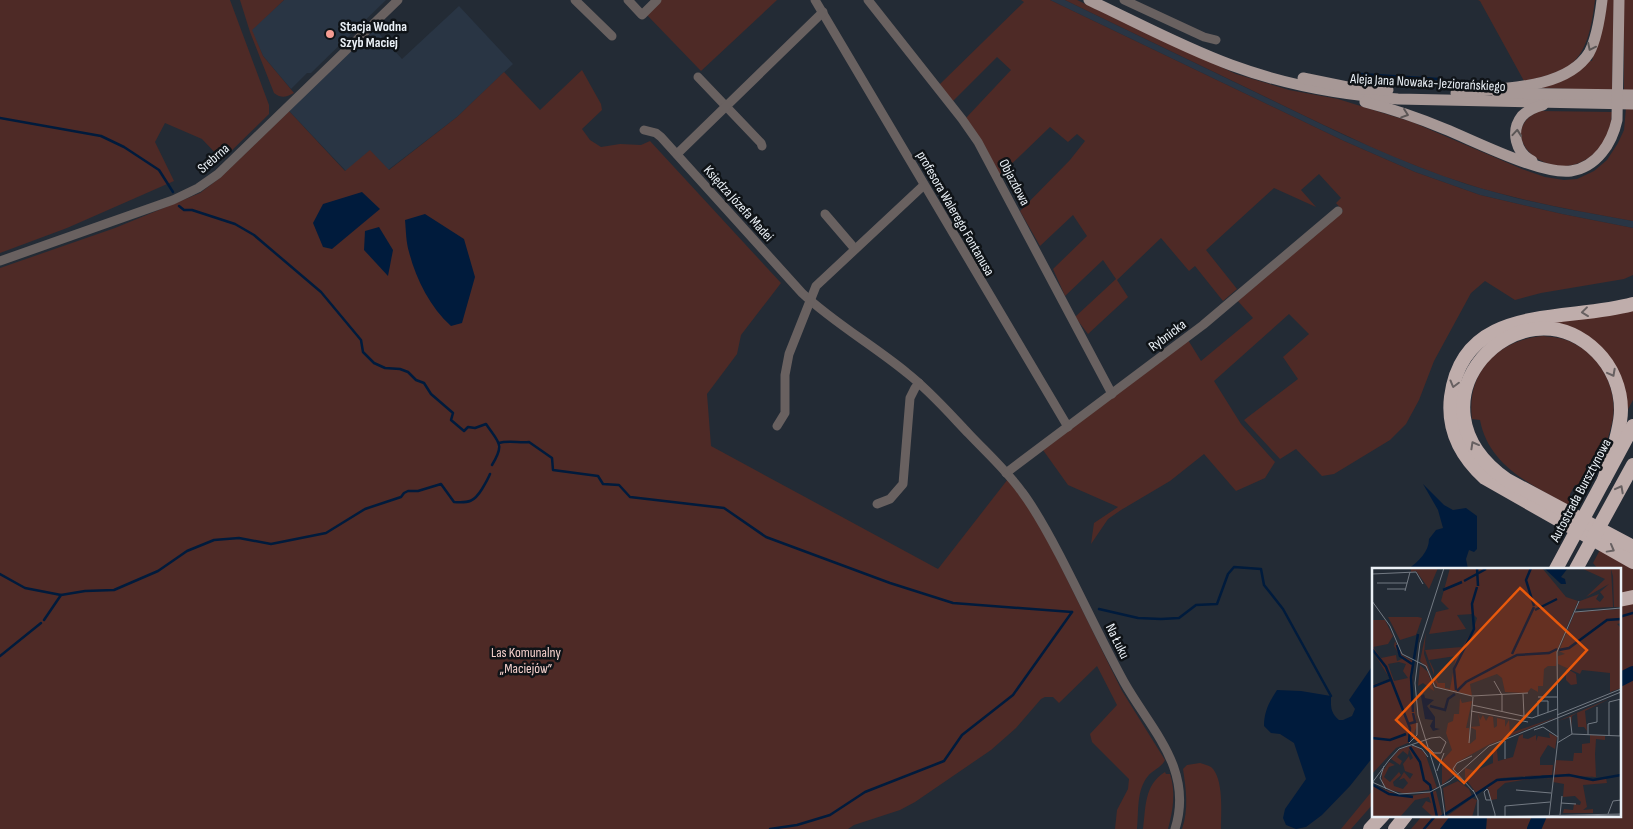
<svg xmlns="http://www.w3.org/2000/svg" width="1633" height="829" font-family="'Sofia Sans Condensed',sans-serif">
  <style>
    .built { fill: #293544 }
    .green { fill: #4e2a26 }
    .water { fill: #001b3c }
    .lines { fill: none; stroke-linecap: round; stroke-linejoin: round }
    .stream { stroke: #001b3c; stroke-width: 2.5 }
    .river { stroke: #001b3c; stroke-width: 14 }
    .minor { stroke: #696160; stroke-width: 9 }
    .major { stroke: #a79896; stroke-width: 11 }
    .highway { stroke: #bfadab; stroke-width: 14 }
    .oneway { stroke: #5b5656 }
    .oneway2 { stroke: #676061 }
    .poi-dot { fill: #f59c92; stroke: #0f1317; stroke-width: 2 }
    .labels { text-anchor: middle; stroke-width: 5; stroke-linejoin: round; paint-order: stroke }
    .poi-label { font-size: 14px; font-weight: bold; fill: #ebf1f7; stroke: #0f1317; text-anchor: start }
    .street-label { font-size: 14px; fill: #ebf1f7; stroke: #0f1317 }
    .park-label { font-size: 14px; fill: #f4d0cc; stroke: #0f1317 }
    .inset-river { fill: none; stroke: #001b3c; stroke-width: 2.5 }
    .inset-road { fill: none; stroke: #737a83; stroke-width: 1 }
    .view { fill: #e8590c; fill-opacity: 0.15; stroke: #e8590c; stroke-width: 2.5 }
    .inset-edge { fill: none; stroke: #ebf1f7; stroke-width: 2.5 }
  </style>
  <rect width="100%" height="100%" fill="#232b35"/>
  <g class="built">
    <path d="M284,0H386L311,73H307L291,89L263,56L251,30Z"/>
    <path d="M1050,0H1065L1346,136L1417,166L1466,184L1516,198L1562,208L1633,221V228L1562,214L1480,195L1415,172L1344,141Z"/>
    <path d="M459,6L513,64L457,117L388,170L346,171L289,111L374,28L402,59Z"/>
  </g>
  <g class="green">
    <path d="M0,0H230L269,105V114L222,160L202,139L165,123L155,142L174,181L67,228L0,253Z"/>
    <path d="M240,0H284L252,30L263,56L294,93C286,97 282,99 274,93L250,32Z"/>
    <path d="M661,0H777L701,71L646,14Z"/>
    <path d="M1021,0H1050L1344,141L1415,172L1480,195L1562,214L1633,228V275L1624,279L1541,293L1515,300L1485,281L1471,293L1434,361L1419,400L1406,424L1390,440L1334,474L1322,476L1296,449L1280,459L1244,420L1298,379L1283,357L1309,334L1289,314L1214,381L1241,424L1275,462L1265,478L1236,491L1204,454L1170,481L1121,510L1108,519L1091,544L1094,523L1118,507L1068,485L1043,450L1188,340L1201,361L1253,318L1237,300L1343,211L1336,203L1341,198L1319,174L1301,190L1316,207L1274,188L1206,250L1237,289L1223,301L1195,266L1189,271L1161,238L1117,280L1128,297L1088,334L1075,317L1116,279L1103,260L1065,296L1053,269L1087,236L1073,215L1040,246L1020,211L1070,160L1085,141L1077,134L1068,142L1050,127L999,176L965,119L1011,70L997,57L952,102L939,85L1024,2Z"/>
    <path d="M1065,0H1077L1236,74L1289,90L1338,99L1412,122L1522,169L1545,177L1564,180L1577,179L1594,171L1607,160L1618,143L1624,130L1626,108L1633,109V221C1577,211 1521,201 1467,184C1401,163 1338,132 1276,102C1206,68 1135,34 1065,0Z"/>
    <path d="M1478,0H1595C1592,23 1588,56 1565,68C1552,75 1538,78 1524,81L1480,1Z"/>
    <path d="M1605,0H1614L1612,90L1538,88C1561,83 1572,78 1589,61H1592Z"/>
    <path d="M1624,0H1633V91L1624,92Z"/>
    <path d="M582,70L601,104L602,110L582,129L590,140L601,147L620,144L641,145L650,141L781,283L741,335L737,354L707,394L711,446L938,569L1008,479L1034,512L1122,691L1165,760C1162,767 1153,770 1148,776C1136,791 1139,811 1137,829H1115L1117,810L1128,789L1129,779L1092,742L1090,734L1117,705L1097,666L1059,703L1053,697H1045L1041,699L1016,728L991,750L915,802L900,810L854,825L848,829H0V268L115,228L200,193L221,177L289,111L345,171L370,150L389,170L457,117L504,72L540,110Z"/>
    <path d="M1540,111L1612,112C1611,130 1606,144 1591,156C1549,189 1490,132 1540,111Z"/>
    <path d="M1633,309V400L1626,413L1600,347L1583,334L1575,330L1543,324Z"/>
    <path d="M1543,336C1553,337 1564,338 1573,343C1602,357 1619,391 1612,423C1607,447 1595,468 1583,489L1575,485L1570,494V499L1575,505L1573,508C1535,486 1489,468 1480,420L1472,419C1466,372 1498,340 1543,336Z"/>
    <path d="M1601,548L1633,566V592L1619,594V569H1598L1593,563Z"/>
    <path d="M1633,603V829H1486L1487,815H1619V606Z"/>
    <path d="M1200,763C1203,764 1208,765 1211,767C1224,778 1221,813 1221,829H1182C1189,809 1186,789 1183,769L1187,765Z"/>
    <path d="M1165,772L1166,774H1170C1176,792 1173,811 1168,829H1143C1146,807 1144,785 1165,772Z"/>
    <path d="M1373,790V804L1351,829H1341Z"/>
    <path d="M1423,815H1451L1440,829H1411Z"/>
  </g>
  <g class="water">
    <path d="M362,192L380,209L332,249L323,247L313,223L323,204Z"/>
    <path d="M425,214L464,239L475,277L462,323L451,326C430,307 416,279 409,252C406,242 406,231 405,220Z"/>
    <path d="M379,227L393,250L388,276L364,250L365,231Z"/>
    <path d="M1423,484L1444,505L1453,510L1466,508L1477,516V549L1474,552L1469,550L1466,559L1468,569H1408C1418,562 1429,552 1429,539L1436,530L1443,528L1438,510Z"/>
    <path d="M1373,657V757L1350,786L1322,815L1306,827L1296,829L1286,825L1283,818L1285,809L1306,779L1294,743L1280,734L1271,733L1264,726C1264,712 1269,702 1277,690L1301,691L1331,696C1331,707 1330,712 1339,720H1343L1352,716L1355,709L1349,700L1371,668Z"/>
    <path d="M1451,815H1487L1486,829H1440Z"/>
  </g>
  <g class="lines">
    <g class="stream">
      <path d="M1360,74L1438,79"/>
      <path d="M0,118L101,136L124,147L159,170L173,192"/>
      <path d="M179,206L184,210H192L235,224L254,235L321,292L361,340L363,352L374,363L385,368L400,369L408,372L416,380L424,383L431,394L453,413L451,420L464,431L468,427L475,428L486,424C499,443 505,444 492,465"/>
      <path d="M499,443C508,440 519,443 529,442L552,458L553,470L598,476L603,484L619,485L630,497L724,508L766,537L890,583L953,603L1072,612"/>
      <path d="M0,574L25,588L61,595"/>
      <path d="M1099,609L1138,618L1161,619L1179,618L1196,605L1217,604L1228,574L1234,567L1261,569L1264,585L1283,609L1331,696"/>
      <path d="M1619,617L1633,613"/>
      <path d="M44,620L61,595L85,591L114,590L158,571L187,551L214,540L239,538L271,544L326,533L365,509L401,497L404,493L408,491H418L441,484L454,502C469,503 474,502 482,489C485,484 488,479 490,474"/>
      <path d="M0,656L41,623"/>
      <path d="M770,829L797,825L830,815L865,792L944,761L962,735L1013,695L1072,612"/>
      <path d="M1424,829L1436,815"/>
    </g>
    <g class="river">
      <path d="M1619,680L1633,673"/>
      <path d="M1534,829L1540,815"/>
    </g>
    <g class="minor">
      <path d="M575,0L612,36"/>
      <path d="M628,0L642,15L657,0"/>
      <path d="M815,0L1068,427"/>
      <path d="M868,0L962,119L978,142L1112,394"/>
      <path d="M1124,0L1204,37L1216,40"/>
      <path d="M698,77L761,143L762,146"/>
      <path d="M644,130L656,133L661,137L802,293C834,323 873,345 907,373C930,391 949,413 969,434C987,453 1007,471 1022,492C1037,512 1048,533 1059,554C1081,596 1101,640 1124,682C1151,730 1194,769 1175,829"/>
      <path d="M677,154L823,12"/>
      <path d="M825,214L855,249"/>
      <path d="M0,261L173,200L198,188L218,174L398,0"/>
      <path d="M777,426L785,413V375L789,354L816,286L924,185"/>
      <path d="M1006,473L1203,325L1338,211"/>
      <path d="M877,504L890,499L903,484L910,398L915,388L919,383"/>
    </g>
    <g class="major">
      <path d="M1089,0C1136,22 1182,47 1231,65C1285,85 1341,95 1398,99L1633,104"/>
      <path d="M1303,78L1352,88L1388,90"/>
      <path d="M1456,93C1496,88 1565,91 1589,53C1597,38 1600,17 1602,0"/>
      <path d="M1497,93L1633,95"/>
      <path d="M1365,102C1392,109 1419,118 1445,129C1475,141 1541,175 1571,171C1597,167 1612,143 1617,120L1619,0"/>
      <path d="M1532,161C1516,153 1510,131 1522,116C1528,110 1535,107 1543,105"/>
    </g>
    <g class="highway">
      <path d="M1633,304C1565,323 1463,302 1451,397C1447,430 1462,457 1485,478L1633,562"/>
      <path d="M1604,480C1610,460 1621,430 1621,410C1621,388 1612,367 1597,352C1520,276 1397,403 1507,480L1633,547"/>
      <path d="M1556,569L1633,426"/>
      <path d="M1576,569L1633,465"/>
      <path d="M1619,600L1633,597"/>
      <path d="M1370,829L1383,815"/>
      <path d="M1395,829L1406,815"/>
    </g>
  </g>
  <defs><path id="oneway-chevron" d="M-2-3.5L2.5 0L-2 3.5" fill="none" stroke-width="1.6" stroke-linecap="round" stroke-linejoin="round" transform="scale(1.25)"/></defs>
  <g class="oneway">
    <use href="#oneway-chevron" transform="translate(1591 47) rotate(116)"/>
    <use href="#oneway-chevron" transform="translate(1405 114) rotate(19)"/>
    <use href="#oneway-chevron" transform="translate(1517 133) rotate(-85)"/>
  </g>
  <g class="oneway2">
    <use href="#oneway-chevron" transform="translate(1585 312) rotate(173)"/>
    <use href="#oneway-chevron" transform="translate(1612 373) rotate(62)"/>
    <use href="#oneway-chevron" transform="translate(1454 384) rotate(105)"/>
    <use href="#oneway-chevron" transform="translate(1474 445) rotate(-119)"/>
    <use href="#oneway-chevron" transform="translate(1620 489) rotate(-62)"/>
    <use href="#oneway-chevron" transform="translate(1611 549) rotate(29)"/>
  </g>
  <circle class="poi-dot" cx="330" cy="34" r="5"/>
  <g class="labels">
    <g class="poi-label">
      <text x="340" y="31">Stacja Wodna<tspan x="340" dy="16">Szyb Maciej</tspan></text>
    </g>
    <g class="street-label">
      <text transform="translate(1428 82) rotate(3)" y="5">Aleja Jana Nowaka-Jeziorańskiego</text>
      <text transform="translate(213 158) rotate(-41)" y="5">Srebrna</text>
      <text transform="translate(1015 182) rotate(62)" y="5">Objazdowa</text>
      <text transform="translate(739 203) rotate(48)" y="5">Księdza Józefa Madei</text>
      <text transform="translate(956 213) rotate(60)" y="5">profesora Walerego Fontanusa</text>
      <text transform="translate(1167 335) rotate(-37)" y="5">Rybnicka</text>
      <text transform="translate(1580 490) rotate(-62)" y="5">Autostrada Bursztynowa</text>
      <text transform="translate(1118 641) rotate(64)" y="5">Na Łuku</text>
    </g>
    <g class="park-label">
      <text x="526" y="657">Las Komunalny<tspan x="526" dy="16">„Maciejów”</tspan></text>
    </g>
  </g>
  <g transform="translate(1372 568)">
    <rect width="249" height="249" fill="#232b35"/>
    <path d="M39,0H66L57,21L44,3L39,4ZM78,0H170L194,29L206,33L185,82L184,98H176L172,101L171,118H166V124L159,120L155,125L133,124L130,110L125,106L98,116L100,128L65,119V116L62,113L64,119L59,114L57,103L48,93L54,64L52,86L60,110L62,112L63,108L66,115H73V120L78,121L84,88L57,92L62,102V107L53,82L90,79L102,60L105,50L101,46L85,47L94,61L57,66L64,44L77,41L69,33ZM209,0H249V39H242L241,8L239,1L241,39L204,41L208,33L227,26L224,31L228,34L232,29L228,24L237,16L214,29L233,11ZM249,41V55L245,56L249,60V120L238,124V105L210,102L208,106L186,96V88L193,86L187,83L203,44ZM16,49H46L50,50L44,67L28,72ZM0,52H13L21,68L16,76L1,79L9,90L24,87L25,93L30,91L22,78L23,73L30,87L41,93L40,125L45,158L38,174L24,180L0,206V117L18,111L0,82ZM27,94L34,96L31,103L36,110L22,113L16,96ZM48,97L56,104L62,123L51,115L46,118ZM187,98L199,103L204,106L205,116L199,117L194,112V101ZM88,130L90,135L100,133L94,160H97L98,176L104,171V162L98,159L108,158L106,145L108,152L111,147L114,153L117,148L121,149L122,160L125,158V150L133,152V159L137,152L138,165L185,149L116,177L84,195L83,206L70,217V193L80,182L74,165L76,155L81,153L82,146H87ZM239,130L213,143L215,163L212,159H206L205,145L200,148L199,160L198,149L186,153ZM177,165L185,169L183,181L176,177L168,190V197H181L180,207H168L129,210L122,212L168,207L179,211L170,209L133,215L125,222V231L119,232L116,220L113,221L119,214L105,226L93,210V200L103,203L121,195V183L125,182L126,193L141,189L147,168L151,166V170L156,171L164,167V173L166,168L178,170ZM218,167L233,168V172L224,171L223,186L224,209H234L181,208L183,192L201,193L202,185H210V176L218,175ZM36,178H44L53,185L65,220L34,226L15,221L10,216V204L17,194L23,197L17,199L12,209L18,214L27,204L29,207L21,214L22,218L31,221L36,215L32,210L27,212L32,204L38,211L41,206L33,203L31,196L37,188L38,192L41,190L37,181L36,187L31,183L25,189L30,193L28,197L19,191L27,182ZM197,207L220,212L234,210L235,215L211,217L215,239L211,242L221,241V245H191L192,241L201,242L202,236L208,237L209,234L203,228L191,229L192,216L181,214V209ZM86,213L97,221L100,228L74,245L71,220ZM1,217L33,229L64,223L70,247L63,249L61,242L63,249H61L50,239L54,233L59,235L57,229L43,232L28,249H0ZM100,230L105,232L100,249H74Z" fill="#4e2a26" fill-rule="evenodd"/>
    <path d="M172,0H196L189,9L193,11L194,16H189ZM52,126L53,130L62,132L55,138L63,149V160L68,161L61,163L58,158L61,152L53,151L49,128Z" fill="#001b3c"/>
    <path class="inset-river" d="M105,0L106,18M159,0L154,12L162,38M92,13L114,1M71,22L90,14M163,42L185,31M25,77L28,88L40,96M0,81L14,99L20,114L38,160L37,174M187,82L197,80L235,52L249,51M140,86L162,39M0,119L18,112M84,122L82,101L102,61L100,36L105,19M85,123L94,114L145,87L177,85L185,81M58,138L73,142L76,131L83,126M41,144L39,109L46,66M36,156L43,154L41,145M0,170L18,172L34,166M38,179L48,194L52,212L58,217L65,249M1,217L17,226L41,229M69,249L125,212L197,207L221,212L249,207"/>
    <path class="inset-road" d="M72,0L48,75L43,115L46,147L69,221L73,249M0,6L44,4L51,16M5,15H35M15,21H34M33,23L38,4M0,33L18,58L30,86L54,98L63,119L100,128L156,125M203,44L249,40M122,113L130,127V143M151,126L152,148M166,129H185M100,137L160,150L185,141M99,143L156,154M185,147L249,121M166,148V133H176V144M198,149L200,166M162,162L171,159L186,169M216,167V156L225,154V139M237,167V134L249,131M248,168V131M133,173V191M37,175L45,167V155M97,175L101,129M185,175L200,166L249,168M40,177L50,181L56,189M100,188L85,195L81,201L102,224M17,192L27,181L59,170L68,169L74,174L69,185H62L57,180M12,198L8,210L14,221M65,203L72,185M0,214L27,226L58,224L78,213L117,178L249,124M0,215L17,192M101,222L106,232V249M144,222L179,225M119,232H114L112,224L115,221L116,222L123,246V248M189,235L204,236M236,246L241,233L249,232M188,247L190,228M133,248V238L178,234M112,249L249,246M156,249L249,247M177,249L186,171L185,84L207,33"/>
    <path class="view" d="M148,20L215,82L92,215L24,152Z"/>
    <rect width="249" height="249" class="inset-edge"/>
  </g>
</svg>
